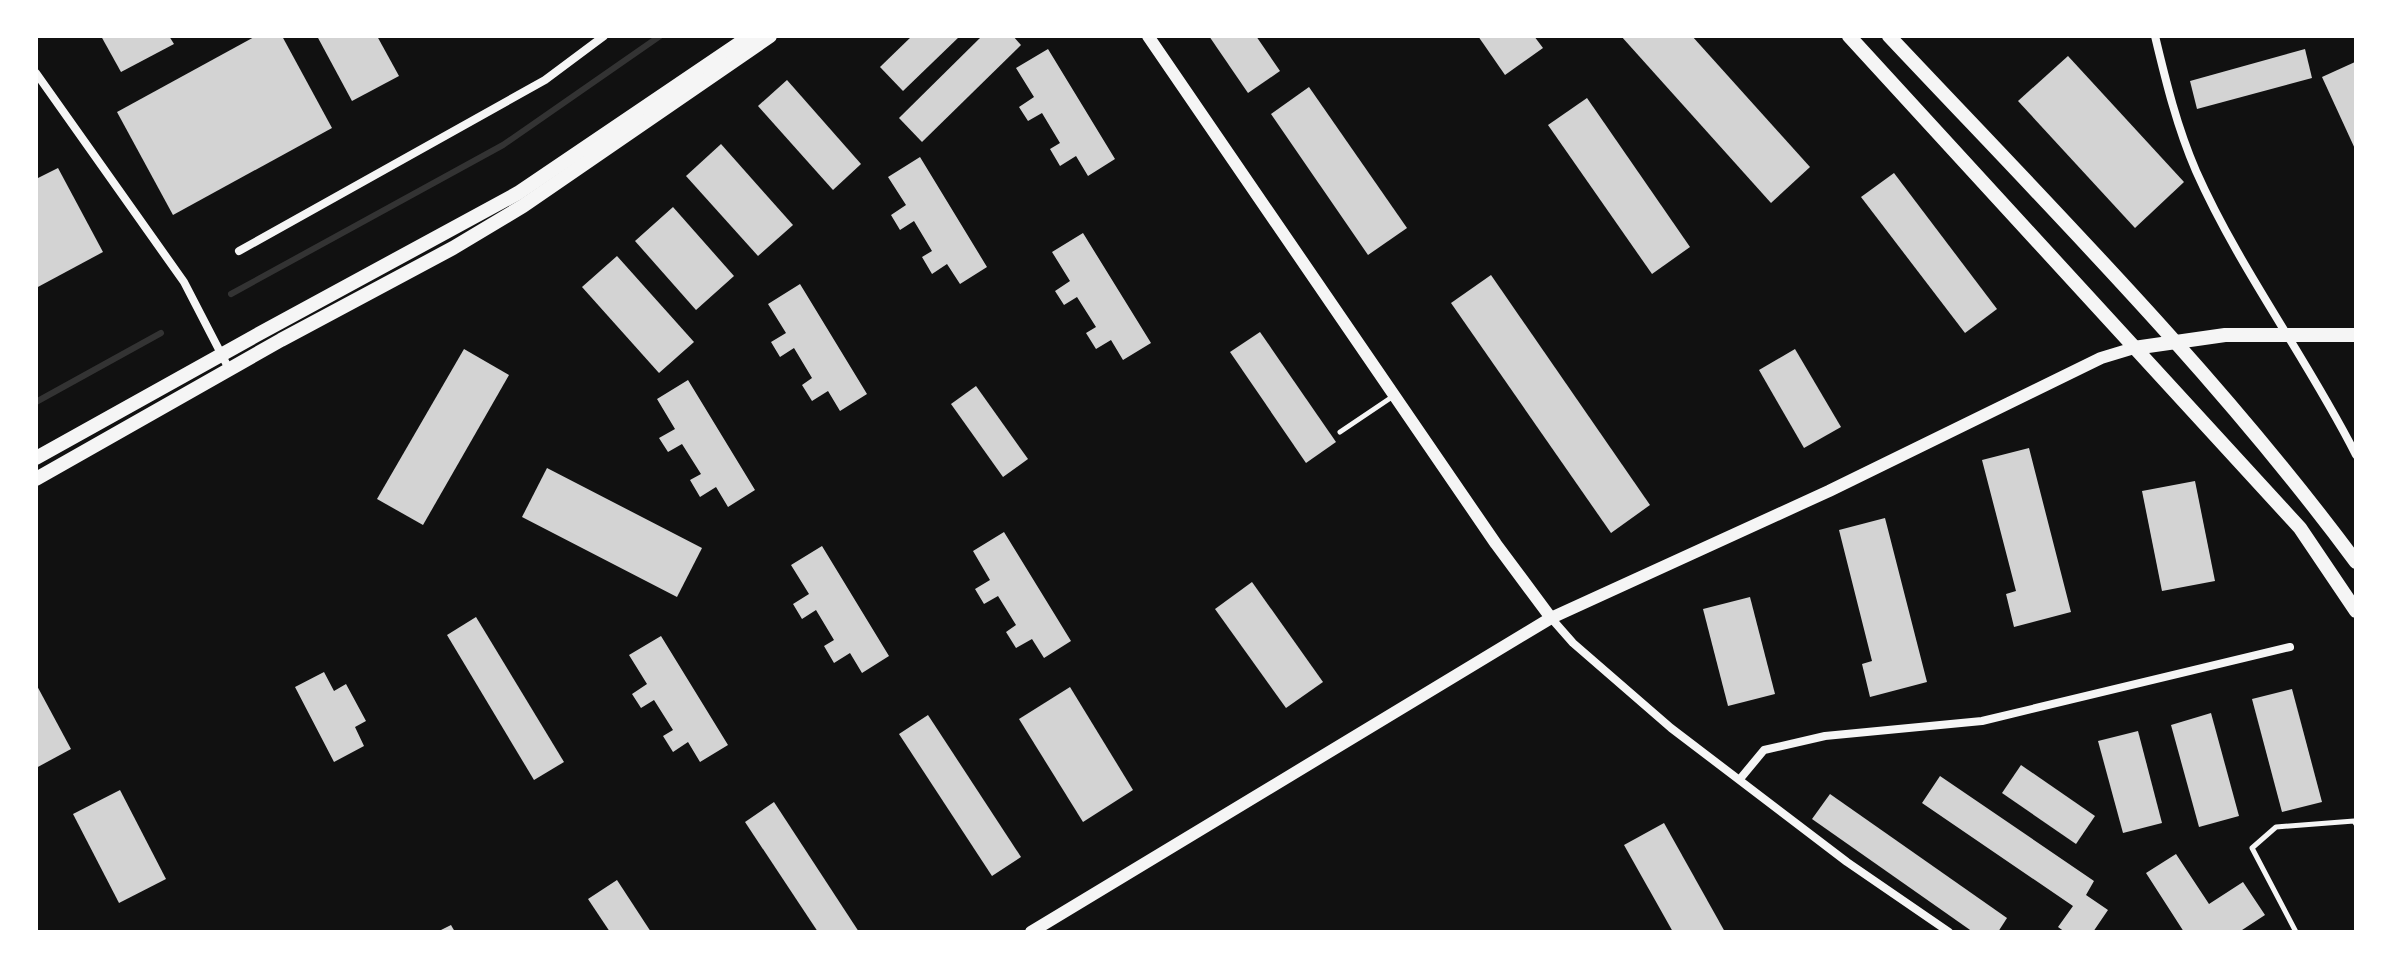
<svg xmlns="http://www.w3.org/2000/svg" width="2392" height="968" font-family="'Space Grotesk',sans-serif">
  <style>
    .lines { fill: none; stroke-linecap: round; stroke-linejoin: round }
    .stream { stroke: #333; stroke-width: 6 }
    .building { fill: #d3d3d3 }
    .service { stroke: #f5f5f5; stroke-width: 5 }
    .minor { stroke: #f5f5f5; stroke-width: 8 }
    .tertiary { stroke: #f5f5f5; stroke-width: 12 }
    .secondary { stroke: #f5f5f5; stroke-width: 14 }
  </style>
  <rect width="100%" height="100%" fill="#111"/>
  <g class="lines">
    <g class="stream">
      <path d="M231,294L503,145L660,36"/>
      <path d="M36,402L161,333"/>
    </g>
  </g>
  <g class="building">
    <path d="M101,36H169L174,44L121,72Z"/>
    <path d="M256,36H282L332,128L173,215L117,112Z"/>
    <path d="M317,36H377L399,76L352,101Z"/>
    <path d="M912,36H960L903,91L880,67Z"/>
    <path d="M982,36H1013L1021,45L922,142L899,118Z"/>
    <path d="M1209,36H1256L1280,71L1248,93Z"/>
    <path d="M1478,36H1534L1543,48L1505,75Z"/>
    <path d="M1621,36H1692L1810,167L1771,203Z"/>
    <path d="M1048,49L1115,159L1088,176L1076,156L1060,166L1050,149L1060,143L1042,113L1028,121L1019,107L1034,97L1016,68Z"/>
    <path d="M2305,49L2312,78L2197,109L2190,81Z"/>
    <path d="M2068,56L2184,182L2135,228L2018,101Z"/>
    <path d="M2355,62L2356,65V151L2322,77Z"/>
    <path d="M787,80L861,164L833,190L758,106Z"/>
    <path d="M1309,87L1407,228L1368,255L1271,114Z"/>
    <path d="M1587,98L1690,247L1652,274L1548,125Z"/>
    <path d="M721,144L793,225L758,256L686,176Z"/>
    <path d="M920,157L987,267L960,284L947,264L932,274L922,257L932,251L914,221L900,230L891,215L906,205L888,177Z"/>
    <path d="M58,168L103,252L36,288V179Z"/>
    <path d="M1894,173L1997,309L1965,333L1861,197Z"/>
    <path d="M673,207L734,276L696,310L635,241Z"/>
    <path d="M1083,233L1151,343L1123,360L1111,340L1096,349L1086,333L1096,327L1077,297L1064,305L1055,291L1070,281L1052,252Z"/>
    <path d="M617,256L694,342L659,373L582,287Z"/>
    <path d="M1491,275L1650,505L1611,533L1451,303Z"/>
    <path d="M800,284L867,394L840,411L828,391L812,401L802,385L812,378L794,348L780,357L771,342L786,333L768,304Z"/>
    <path d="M1260,332L1336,442L1306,463L1230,352Z"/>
    <path d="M464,349L509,375L423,525L377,499Z"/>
    <path d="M1795,349L1841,427L1804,448L1759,370Z"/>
    <path d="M688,380L755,490L728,507L716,487L700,497L690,480L701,474L682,444L668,452L659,438L675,429L657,399Z"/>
    <path d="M976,386L1028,459L1003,477L951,404Z"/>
    <path d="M2029,448L2071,612L2014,627L2006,594L2016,591L1982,460Z"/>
    <path d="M547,468L702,548L677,597L522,517Z"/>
    <path d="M2195,481L2215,581L2162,591L2142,491Z"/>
    <path d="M1885,518L1927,682L1870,697L1862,664L1872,661L1839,530Z"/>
    <path d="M1004,532L1071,641L1044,658L1032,639L1016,648L1006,632L1016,625L998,596L984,604L975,589L990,580L973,551Z"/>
    <path d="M822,546L889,656L862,673L850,653L834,663L824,646L834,640L816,610L802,619L793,604L809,594L791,565Z"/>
    <path d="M1252,582L1323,682L1286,708L1215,609Z"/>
    <path d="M1750,597L1775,694L1728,706L1703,609Z"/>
    <path d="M476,617L564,762L534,780L447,635Z"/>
    <path d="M661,636L728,745L700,762L688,742L673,752L663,736L673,730L654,700L641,708L632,694L647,684L629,655Z"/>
    <path d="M324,672L334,691L346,684L366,721L355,727L364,746L334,762L295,687Z"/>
    <path d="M36,684L71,749L36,768Z"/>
    <path d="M1070,687L1133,790L1083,822L1019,719Z"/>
    <path d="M2292,689L2322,802L2282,812L2252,699Z"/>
    <path d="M2211,713L2239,816L2199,827L2171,725Z"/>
    <path d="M928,715L1021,857L992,876L899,734Z"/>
    <path d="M2138,731L2162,823L2123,833L2098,741Z"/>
    <path d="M2021,765L2095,816L2076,844L2002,793Z"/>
    <path d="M1940,776L2094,881L2086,895L2108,910L2093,932H2065L2058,927L2073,906L1922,803Z"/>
    <path d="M120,790L166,879L119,903L73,814Z"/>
    <path d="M1830,794L2007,918L1998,932H1973L1812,819Z"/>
    <path d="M774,802L859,932H818L745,822Z"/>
    <path d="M1664,823L1725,932H1673L1624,845Z"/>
    <path d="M2176,854L2209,904L2243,882L2265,915L2239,932H2184L2146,873Z"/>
    <path d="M617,880L651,932H610L588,899Z"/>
    <path d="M451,925L455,932H437Z"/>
  </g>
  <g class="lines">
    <g class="service">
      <path d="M1340,432L1395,395"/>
      <path d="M2296,932L2252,848L2276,827L2354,821L2356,824"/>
    </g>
    <g class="minor">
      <path d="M2155,36C2166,82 2177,127 2196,171C2240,270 2307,358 2356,455"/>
      <path d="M36,73L184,282L229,369"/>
      <path d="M239,251L545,80L604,36"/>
      <path d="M1551,618L1573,643L1671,728L1847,862L1949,932"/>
      <path d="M1740,779L1764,750L1825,736L1982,721L2290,647"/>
    </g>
    <g class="tertiary">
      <path d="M1148,36L1496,544L1551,618"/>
      <path d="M1031,932L1551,618L1829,491L2101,358L2134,348"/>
    </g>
    <g class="secondary">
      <path d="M1849,36L2300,528L2356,611"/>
      <path d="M1889,36C2050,207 2216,373 2356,562"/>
      <path d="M2134,348L2225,335H2356"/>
      <path d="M36,458L255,336L518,193L750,36"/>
      <path d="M36,479L281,340L453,248L523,206L770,36"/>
    </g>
  </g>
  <rect width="2392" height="968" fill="none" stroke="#ffffff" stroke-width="76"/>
</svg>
